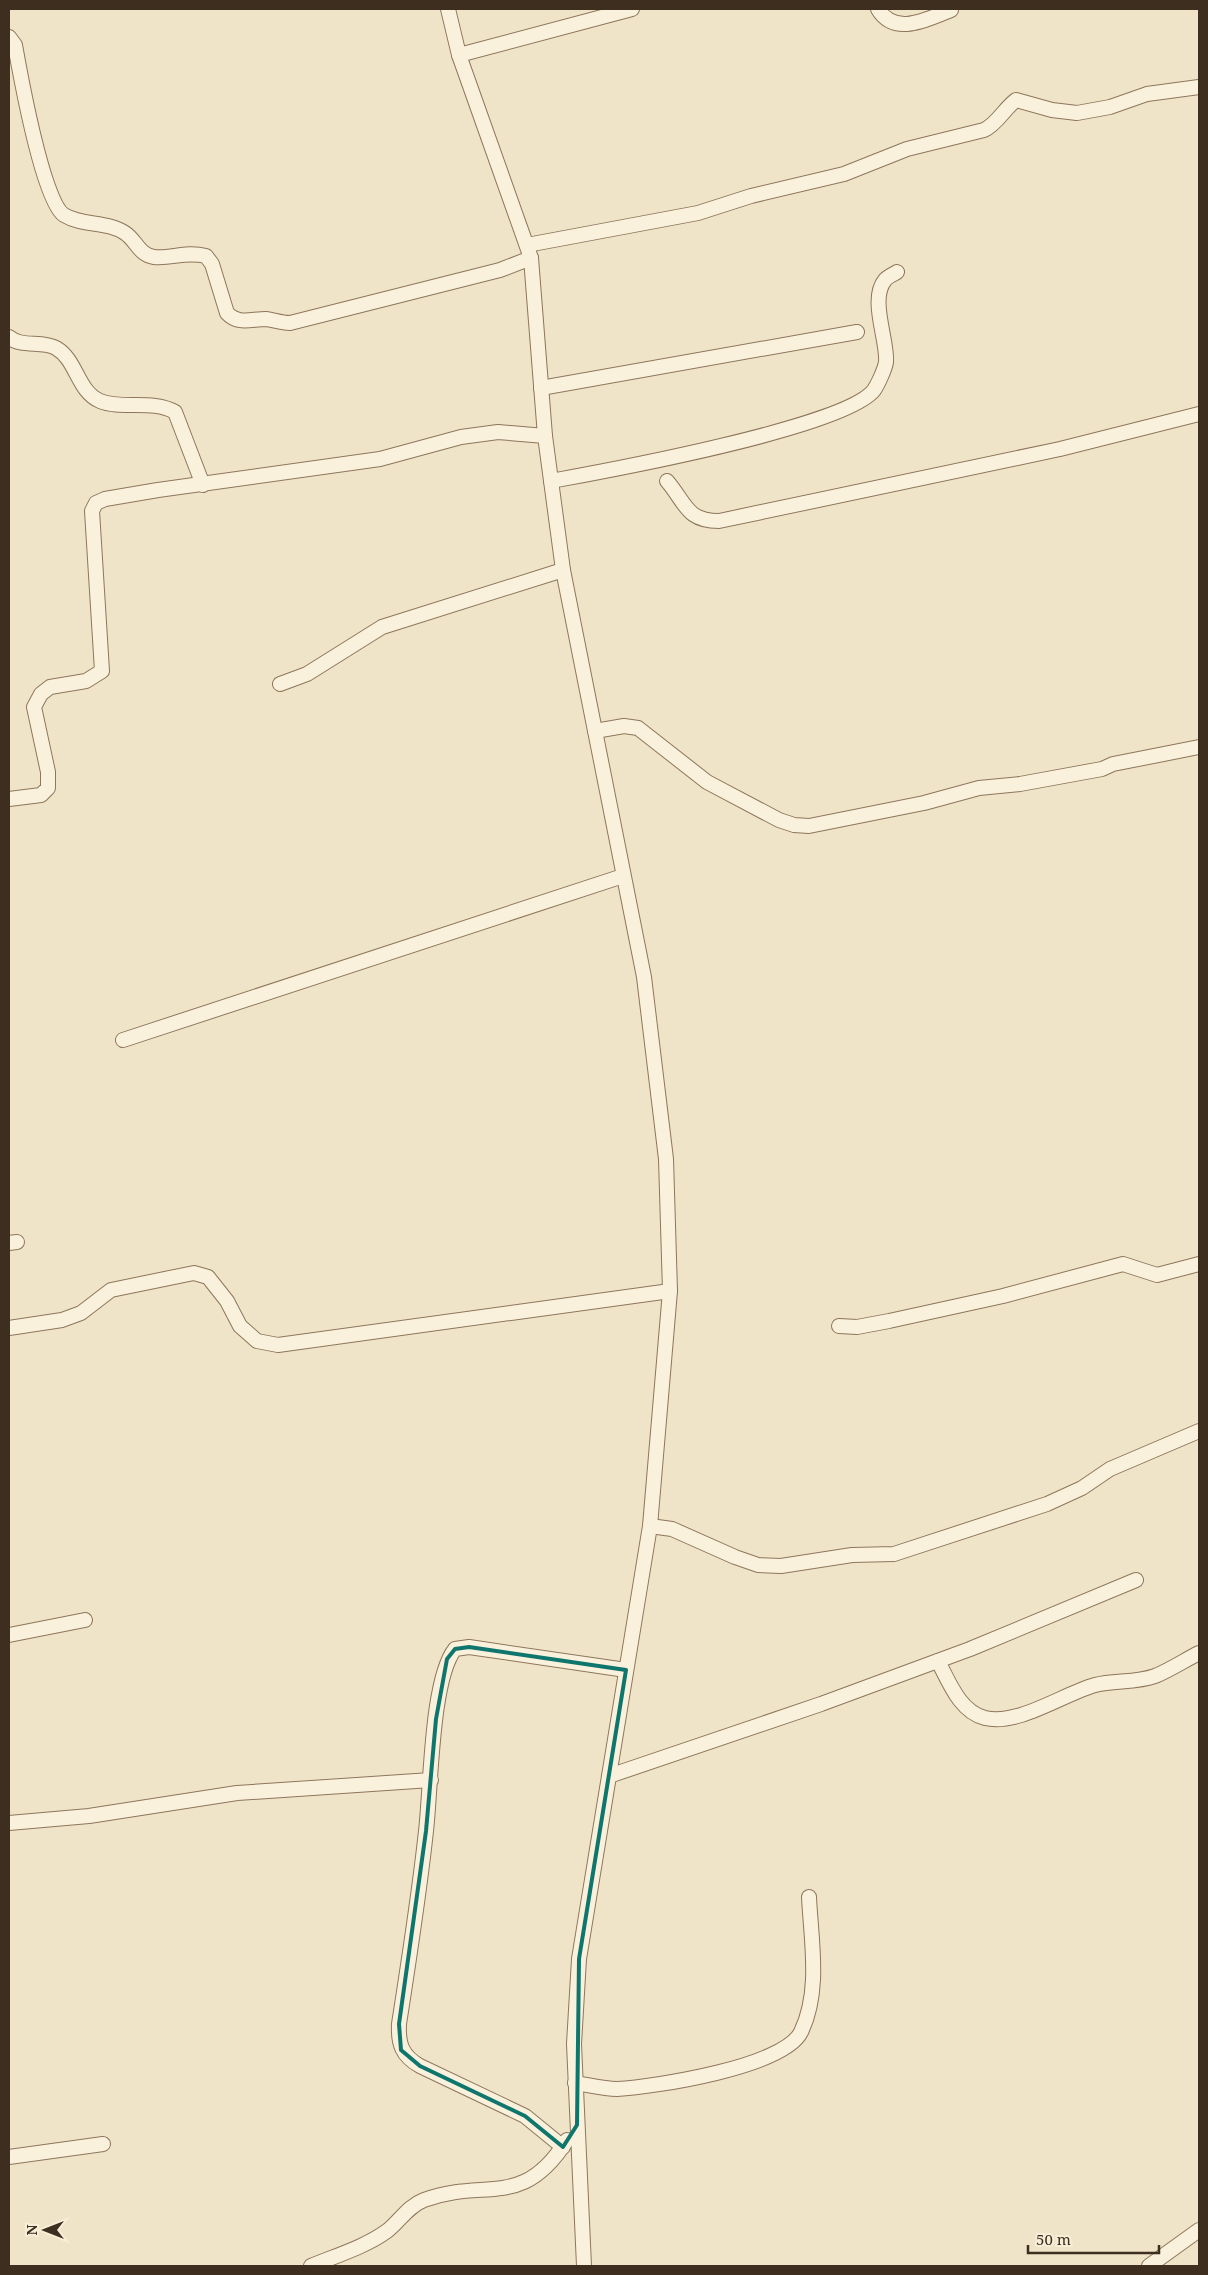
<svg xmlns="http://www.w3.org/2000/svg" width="1208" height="2275" font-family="'Noto Serif',serif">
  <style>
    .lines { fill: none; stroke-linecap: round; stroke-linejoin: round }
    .street-casing { stroke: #8d765c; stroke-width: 16 }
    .street { stroke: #faf1dc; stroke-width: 14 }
    .marked { fill: none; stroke: #0f766e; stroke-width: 4; stroke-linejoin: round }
  </style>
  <rect width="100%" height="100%" fill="#f0e4c8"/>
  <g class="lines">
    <defs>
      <g id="street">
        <path d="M448,9L459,55L531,258L545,436L563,570L644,977L666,1159L670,1291L650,1526L579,1959L574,2044L584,2266"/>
        <path d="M878,9C895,37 927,19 951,10"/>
        <path d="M9,37L15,45C20,73 43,202 64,215C82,226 107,221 125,233C136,240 139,255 154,257C171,259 185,251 206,256L212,264L227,313C238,325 251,319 266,319C274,320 281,323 290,323L500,270L531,258"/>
        <path d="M459,55L632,9"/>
        <path d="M527,245L698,213L751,196L844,174L907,149L984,130C997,124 1004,109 1016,100L1052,110L1077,113L1110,107L1147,94L1199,87"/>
        <path d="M9,337C21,348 42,340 56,348C77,360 77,391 100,401C121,410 153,399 175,412L203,485"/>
        <path d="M541,388L857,332"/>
        <path d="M551,481C606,471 846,427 874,390C878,384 885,369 886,362C888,341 869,299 885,280C887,277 894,274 897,272"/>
        <path d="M667,481C686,503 686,521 719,521L1060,449L1199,414"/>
        <path d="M280,684L307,674L382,627L563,570"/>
        <path d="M595,731L624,726L638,728L707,782L779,820L794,825L809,826L924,803L979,788L1020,784L1102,769L1113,764L1199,747"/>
        <path d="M9,799L41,795L48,788V772L34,707L41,694L50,687L86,681L102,671L92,511L96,503L105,499L158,490L380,459L461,437L498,432L545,436"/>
        <path d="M123,1040L623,876"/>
        <path d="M9,1243L17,1242"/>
        <path d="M839,1326L857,1327L889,1321L1003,1296L1123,1264L1157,1275L1199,1264"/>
        <path d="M9,1328L62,1320L81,1313L111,1290L194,1273L208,1277L227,1301L240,1326L257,1341L278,1345L670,1291"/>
        <path d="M650,1526L672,1529L735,1557L758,1565L781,1566L852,1555L894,1554L1047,1504L1082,1488L1110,1469L1199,1431"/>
        <path d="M9,1635L85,1620"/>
        <path d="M938,1661C949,1682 960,1712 985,1718C1018,1726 1063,1694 1095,1685C1114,1680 1136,1683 1155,1676C1170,1670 1185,1660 1199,1653"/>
        <path d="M609,1776L821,1704L970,1649L1136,1580"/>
        <path d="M9,1823L89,1816L237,1793L431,1780"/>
        <path d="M575,2083C589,2085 603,2089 617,2089C654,2087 784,2067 801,2032C821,1991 811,1940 809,1897"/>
        <path d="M563,2147L525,2116L420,2066C402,2056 398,2044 399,2024C409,1960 419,1896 426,1831C431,1789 431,1679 455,1649L469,1647L626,1670"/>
        <path d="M9,2157L103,2144"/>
        <path d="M311,2266C335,2256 365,2247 387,2231C399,2222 408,2206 424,2200C486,2177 522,2211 567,2140"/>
        <path d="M1149,2266L1199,2230"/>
      </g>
    </defs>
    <use href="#street" class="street-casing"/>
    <use href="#street" class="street"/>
  </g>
  <path class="marked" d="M469,1647L626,1670L579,1959L577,2125L563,2147L525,2116L420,2066L401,2050L399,2024L426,1831L436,1719L447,1659L455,1649Z"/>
  <rect width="1208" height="2275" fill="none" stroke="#3d2e20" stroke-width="20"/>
  <g transform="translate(45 2230) rotate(270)" stroke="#f7eed8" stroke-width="4" paint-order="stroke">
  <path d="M0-4L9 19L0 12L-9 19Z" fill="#3d2e20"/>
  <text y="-8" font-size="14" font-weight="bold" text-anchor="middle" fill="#3d2e20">N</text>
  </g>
  <path d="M1028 2245v8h131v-8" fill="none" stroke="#3d2e20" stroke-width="2.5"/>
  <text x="1036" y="2245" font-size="15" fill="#3d2e20" stroke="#f7eed8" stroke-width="4" paint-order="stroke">50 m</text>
</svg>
